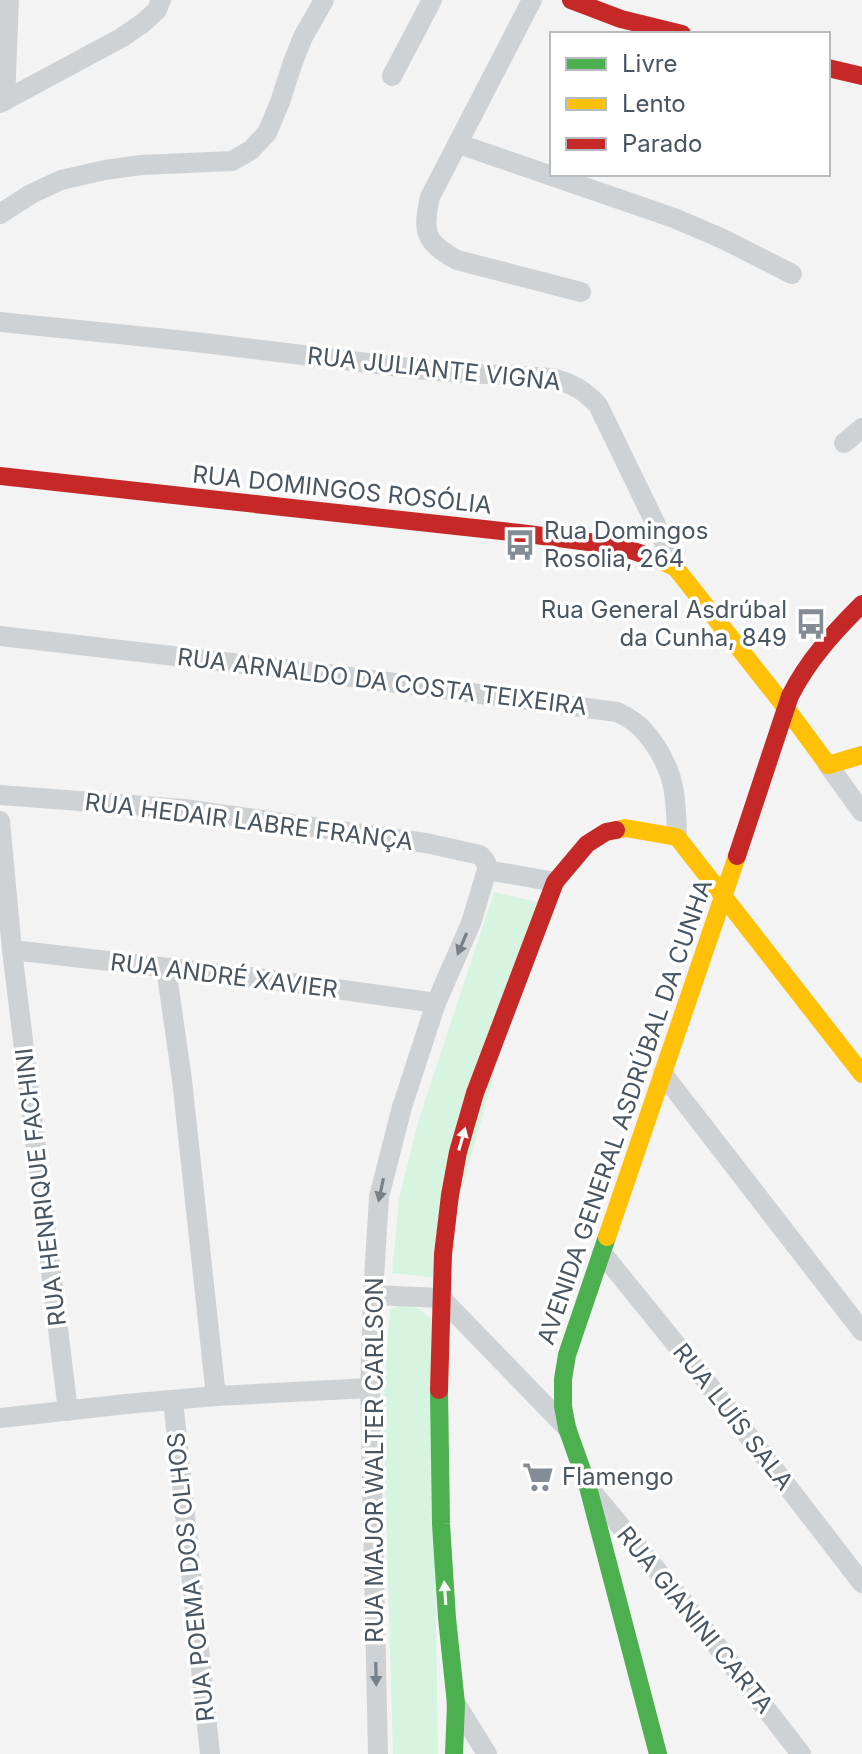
<svg xmlns="http://www.w3.org/2000/svg" width="862" height="1754" font-family="Inter,sans-serif">
  <style>
    .green { fill: #d7f4e1 }
    .lines { fill: none; stroke-linecap: round; stroke-linejoin: round }
    .street { stroke: #cfd2d4; stroke-width: 20 }
    .fast { stroke: #4caf50; stroke-width: 18 }
    .slow { stroke: #ffc107; stroke-width: 18 }
    .jam { stroke: #c62828; stroke-width: 18 }
    .oneway { fill: #77818a }
    .oneway2 { fill: #f6fbf6 }
    .labels { text-anchor: middle; stroke-width: 7; stroke-linejoin: round; paint-order: stroke }
    .street-label { font-size: 24px; fill: #485662; stroke: #fff }
    .poi-label { font-size: 24px; fill: #485662; stroke: #fff; text-anchor: start }
  </style>
  <rect width="100%" height="100%" fill="#f4f3f3"/>
  <g class="green">
    <path d="M494,892L542,903L437,1278L392,1273L399,1199L418,1122Z"/>
    <path d="M409,1302L432,1319L438,1754H393L383,1402L390,1309Z"/>
  </g>
  <g class="lines">
    <g class="street">
      <path d="M532,0L430,197C422,233 425,242 457,260L581,292"/>
      <path d="M392,76L432,0"/>
      <path d="M5,101L9,0"/>
      <path d="M0,103L121,38L143,23L157,10L161,0"/>
      <path d="M459,144L674,218L723,239L792,274"/>
      <path d="M0,214L31,194L61,180L105,170L141,165L232,161L251,150L267,133L280,102L293,62L303,37L324,0"/>
      <path d="M0,322L196,342L434,371L552,378C571,383 584,390 598,405L661,535L675,567"/>
      <path d="M844,443L862,428"/>
      <path d="M0,636L312,672L617,712C636,721 643,728 655,745C676,776 676,801 677,837"/>
      <path d="M828,765L862,812"/>
      <path d="M0,795L184,809L426,843L480,855L486,862L487,870"/>
      <path d="M0,821L12,950L68,1411"/>
      <path d="M487,870L555,882"/>
      <path d="M12,950L258,978L436,1003"/>
      <path d="M166,968L182,1080L216,1396"/>
      <path d="M663,1074L862,1331"/>
      <path d="M602,1253L709,1385L862,1583"/>
      <path d="M373,1295L441,1298L567,1428"/>
      <path d="M173,1400L210,1754"/>
      <path d="M0,1418L126,1404L216,1396L370,1388"/>
      <path d="M594,1494L683,1602L801,1754"/>
      <path d="M456,1704L487,1754"/>
      <path d="M378,1754L370,1388L373,1295L379,1197L402,1107L436,1003L471,923L487,870"/>
    </g>
    <g class="fast">
      <path d="M607,1237L567,1355L563,1379V1406L567,1428L588,1487L658,1754"/>
      <path d="M439,1390L441,1524L447,1618L456,1704L454,1754"/>
    </g>
    <g class="slow">
      <path d="M648,556L675,567L786,708L828,765L862,755"/>
      <path d="M616,830L625,828L677,837L862,1074"/>
      <path d="M607,1237L737,856"/>
    </g>
    <g class="jam">
      <path d="M571,0L621,19L682,34"/>
      <path d="M828,68L862,76"/>
      <path d="M0,476L520,533L619,546L648,556"/>
      <path d="M737,856L790,696C808,660 834,632 862,604"/>
      <path d="M439,1390L443,1254L450,1195L458,1152L475,1093L555,882L587,844L606,832L616,830"/>
    </g>
  </g>
  <defs><path id="oneway-solid" d="M-6-.8H1V-3.2L6.5 0L1 3.2V.8H-6Z" transform="scale(2)"/></defs>
  <g class="oneway">
    <use href="#oneway-solid" transform="translate(462 944) rotate(113)"/>
    <use href="#oneway-solid" transform="translate(381 1190) rotate(102)"/>
    <use href="#oneway-solid" transform="translate(376 1674) rotate(89)"/>
  </g>
  <g class="oneway2">
    <use href="#oneway-solid" transform="translate(462 1139) rotate(-74)"/>
    <use href="#oneway-solid" transform="translate(445 1593) rotate(-94)"/>
  </g>
  <defs>
    <symbol id="bus-bare" viewBox="-9 -9 18 18"><path d="M-5-6H5V4H4V6H2V4H-2V6H-4V4H-5ZM-3.5-4V0h7V-4ZM-3.5 1.2v1.5H-2V1.2ZM2 1.2v1.5H3.5V1.2Z" fill="#848d95" stroke="#fff" stroke-width="2.5" paint-order="stroke"/></symbol>
    <symbol id="supermarket-bare" viewBox="-9 -9 18 18"><path d="M-6-5.5h2.5l.6 2H6L4.5 2H-2.5L-4.4-4H-6ZM-1.5 3.2a1.3 1.3 0 1 0 .1 0ZM3 3.2a1.3 1.3 0 1 0 .1 0Z" fill="#848d95" stroke="#fff" stroke-width="2.5" paint-order="stroke"/></symbol>
  </defs>
  <g fill-rule="evenodd">
    <use href="#bus-bare" x="498" y="523" width="44" height="44"/>
    <use href="#bus-bare" x="789" y="602" width="44" height="44"/>
    <use href="#supermarket-bare" x="516" y="1455" width="44" height="44"/>
  </g>
  <g class="labels">
    <g class="street-label">
      <text transform="translate(434 369) rotate(6)" y="8">RUA JULIANTE VIGNA</text>
      <text transform="translate(342 490) rotate(6)" y="8">RUA DOMINGOS ROSÓLIA</text>
      <text transform="translate(382 682) rotate(7)" y="8">RUA ARNALDO DA COSTA TEIXEIRA</text>
      <text transform="translate(249 822) rotate(7)" y="8">RUA HEDAIR LABRE FRANÇA</text>
      <text transform="translate(224 976) rotate(7)" y="8">RUA ANDRÉ XAVIER</text>
      <text transform="translate(625 1112) rotate(-71)" y="8">AVENIDA GENERAL ASDRÚBAL DA CUNHA</text>
      <text transform="translate(41 1187) rotate(-97)" y="8">RUA HENRIQUE FACHINI</text>
      <text transform="translate(733 1417) rotate(52)" y="8">RUA LUÍS SALA</text>
      <text transform="translate(375 1460) rotate(-90)" y="8">RUA MAJOR WALTER CARLSON</text>
      <text transform="translate(191 1577) rotate(-96)" y="8">RUA POEMA DOS OLHOS</text>
      <text transform="translate(695 1620) rotate(51)" y="8">RUA GIANINI CARTA</text>
    </g>
    <g class="poi-label">
      <text x="544" y="539">Rua Domingos<tspan x="544" dy="28">Rosolia, 264</tspan></text>
      <text x="787" y="618" text-anchor="end">Rua General Asdrúbal<tspan x="787" dy="28">da Cunha, 849</tspan></text>
      <text x="562" y="1485">Flamengo</text>
    </g>
  </g>
  <rect x="550" y="32" width="280" height="144" fill="#ffffff" stroke="#b6bbc0" stroke-width="2"/>
  <rect x="566" y="58" width="40" height="12" fill="#4caf50" stroke="#b6bbc0" stroke-width="2"/>
  <text x="622" y="72" font-size="24" fill="#485662">Livre</text>
  <rect x="566" y="98" width="40" height="12" fill="#ffc107" stroke="#b6bbc0" stroke-width="2"/>
  <text x="622" y="112" font-size="24" fill="#485662">Lento</text>
  <rect x="566" y="138" width="40" height="12" fill="#c62828" stroke="#b6bbc0" stroke-width="2"/>
  <text x="622" y="152" font-size="24" fill="#485662">Parado</text>
</svg>
